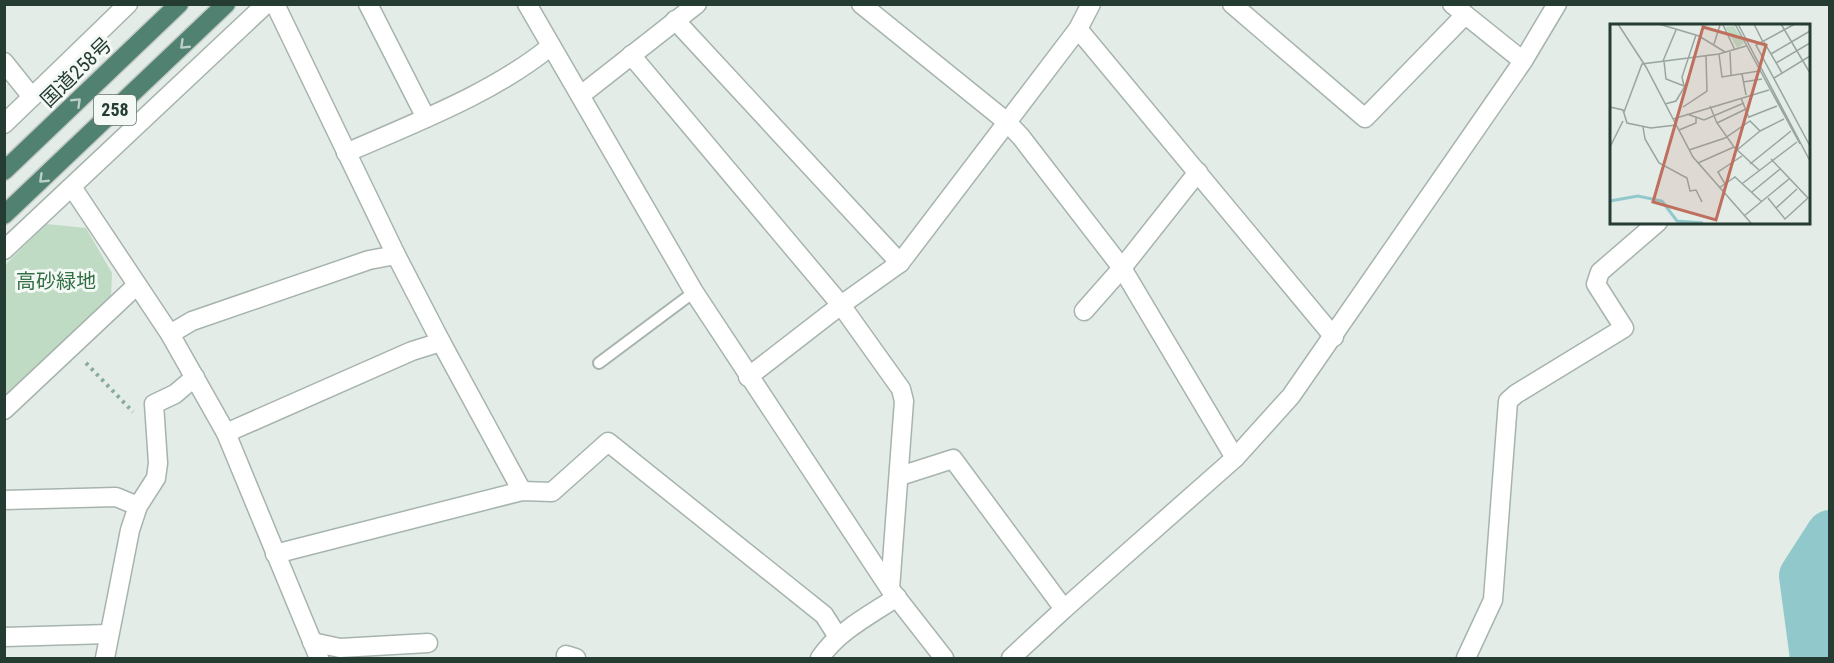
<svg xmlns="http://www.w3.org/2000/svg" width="1834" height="663" font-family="'Roboto Condensed','Noto Sans JP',sans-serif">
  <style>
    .green { fill: #bfdbc4 }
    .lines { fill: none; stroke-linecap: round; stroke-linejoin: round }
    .river { stroke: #91c8cb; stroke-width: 48 }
    .service-casing { stroke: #a7b4ad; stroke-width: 14 }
    .minor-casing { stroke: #a7b4ad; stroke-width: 21 }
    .trunk-casing { stroke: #c2c8c6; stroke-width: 21 }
    .path { stroke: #87ac9d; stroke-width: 4; stroke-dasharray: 3 4.5; stroke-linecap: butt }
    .service { stroke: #fff; stroke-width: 10 }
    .minor { stroke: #fff; stroke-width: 18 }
    .trunk { stroke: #508171; stroke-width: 18 }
    .oneway { stroke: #bbcfc7 }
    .labels { text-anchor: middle; stroke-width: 6; stroke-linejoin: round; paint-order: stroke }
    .shield { fill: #f4f9f6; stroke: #63756e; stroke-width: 1.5 }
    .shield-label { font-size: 18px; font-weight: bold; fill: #253c33 }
    .street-label { font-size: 20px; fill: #253c33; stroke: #f4f9f6 }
    .park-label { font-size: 20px; fill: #336f44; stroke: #f4f9f6 }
    .inset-river { fill: none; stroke: #91c8cb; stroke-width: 3 }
    .inset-road { fill: none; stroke: #98a69f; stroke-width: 1.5 }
    .view { fill: #bf6f5e; fill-opacity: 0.15; stroke: #bf6f5e; stroke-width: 3 }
    .inset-edge { fill: none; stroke: #253c33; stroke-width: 3 }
  </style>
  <rect width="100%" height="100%" fill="#e4ece7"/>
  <path class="green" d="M46,224L86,228L112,273L111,296L5,396V265Z"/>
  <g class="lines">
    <path class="river" d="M1814,658L1803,576L1830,534"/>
    <defs>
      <path id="service" d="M599,363L694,292"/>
      <g id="minor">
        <path d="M368,4L426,118"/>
        <path d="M527,4L694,292L890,589L944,658"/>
        <path d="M861,4L1007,122L1021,137L1122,268L1235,458"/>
        <path d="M1232,4L1365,118L1465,15"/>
        <path d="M1452,4L1523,61"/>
        <path d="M675,20L900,263"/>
        <path d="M1078,29L1334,337"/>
        <path d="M631,55L841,305L901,389L904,401L890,589"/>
        <path d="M4,62L32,97L128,4"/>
        <path d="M581,95L697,4"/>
        <path d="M4,124L32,97"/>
        <path d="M346,153C414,123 494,93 551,46"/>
        <path d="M72,187L170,334L226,433L319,658"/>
        <path d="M4,250L266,4"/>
        <path d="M1084,311L1122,268L1198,172"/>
        <path d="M170,334L192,321L369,260L396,255"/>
        <path d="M441,342L522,491"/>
        <path d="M748,377L841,305L900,263L1078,29L1091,4"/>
        <path d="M4,410L137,285"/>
        <path d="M226,433L412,351L441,342L396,255L275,4"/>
        <path d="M900,476L953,459L1064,609"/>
        <path d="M4,500L116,497L138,506"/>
        <path d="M275,554L522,491L552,492L608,442L824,615L838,637"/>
        <path d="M4,637L109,634"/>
        <path d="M312,642L340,648L428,643"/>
        <path d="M566,655L576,658"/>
        <path d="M105,658L130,530L138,506L156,478L158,463L154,404L175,394L195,377"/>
        <path d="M820,658C838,631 870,615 897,597"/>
        <path d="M1011,658L1064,609L1235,458L1291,396L1523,61L1557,4"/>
        <path d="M1466,658L1493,600L1508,401L1516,394L1624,328L1596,284L1600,272L1658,222"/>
      </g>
      <g id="trunk">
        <path d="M4,171L179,4"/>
        <path d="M4,215L226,4"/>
      </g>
    </defs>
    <use href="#service" class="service-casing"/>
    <use href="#minor" class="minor-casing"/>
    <use href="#trunk" class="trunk-casing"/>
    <path class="path" d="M86,363L133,412"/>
    <use href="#service" class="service"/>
    <use href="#minor" class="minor"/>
    <use href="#trunk" class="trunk"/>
  </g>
  <defs><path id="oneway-chevron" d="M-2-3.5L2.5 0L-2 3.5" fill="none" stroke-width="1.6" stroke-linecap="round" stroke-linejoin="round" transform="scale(1.5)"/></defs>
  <g class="oneway">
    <use href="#oneway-chevron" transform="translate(184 45) rotate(136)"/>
    <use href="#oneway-chevron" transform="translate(77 102) rotate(-44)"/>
    <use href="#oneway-chevron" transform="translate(43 179) rotate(136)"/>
  </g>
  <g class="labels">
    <rect class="shield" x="94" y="95" width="42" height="30" rx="4.5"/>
    <g class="shield-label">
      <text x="115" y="116">258</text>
    </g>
    <g class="street-label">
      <text transform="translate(76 72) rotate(-44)" y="7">国道258号</text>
    </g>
    <g class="park-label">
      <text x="56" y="288">高砂緑地</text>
    </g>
  </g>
  <g transform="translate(1610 24)">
    <rect width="200" height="200" fill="#e4ece7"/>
    <path d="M124,2L134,19L127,24L115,3Z" fill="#bfdbc4"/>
    <path class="inset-river" d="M0,177L28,172L52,177L67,197L93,199"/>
    <path class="inset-road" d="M8,0L36,43L83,133L141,199M49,0L89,12L115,28M125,0L190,120M128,0L200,137M144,0L153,18M171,0L200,49M185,0L146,21L200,122M113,1L125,26M154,18L172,49M104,20L110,1M120,28L121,51M109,30L112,53L149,47M161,30L200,7M53,37L66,6M54,37L56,55L74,62M166,39L200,19M132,50L136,71M164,54L200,32M133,58L152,55M74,62L72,53L86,11M131,74L139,94M55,80L66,77L78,57M100,82L107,99L124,123L149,146M0,83L13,86L17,99L41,104L66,101M73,83L97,67L96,32M14,88L32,40L109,30L136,22M77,90L94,96L134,79M139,93L167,82M63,95L159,66M107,99L136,85M33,103L35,115L49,139L77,154L80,167L86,166L92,178M69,106L86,99V94M150,107L174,95M0,123L13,97M79,126L115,114L140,97L150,107L127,126M88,139L124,123M140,140L181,107M133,159L187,118M115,160L108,148L132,132M109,164L125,153L152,178M142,168L170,145M158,174L175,195L198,174L161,135M166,184L187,165M134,192L179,155"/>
    <path class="view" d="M93,3L156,21L106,196L43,178Z"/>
    <rect width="200" height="200" class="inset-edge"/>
  </g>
  <rect width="1834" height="663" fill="none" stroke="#253c33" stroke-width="12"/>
</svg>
